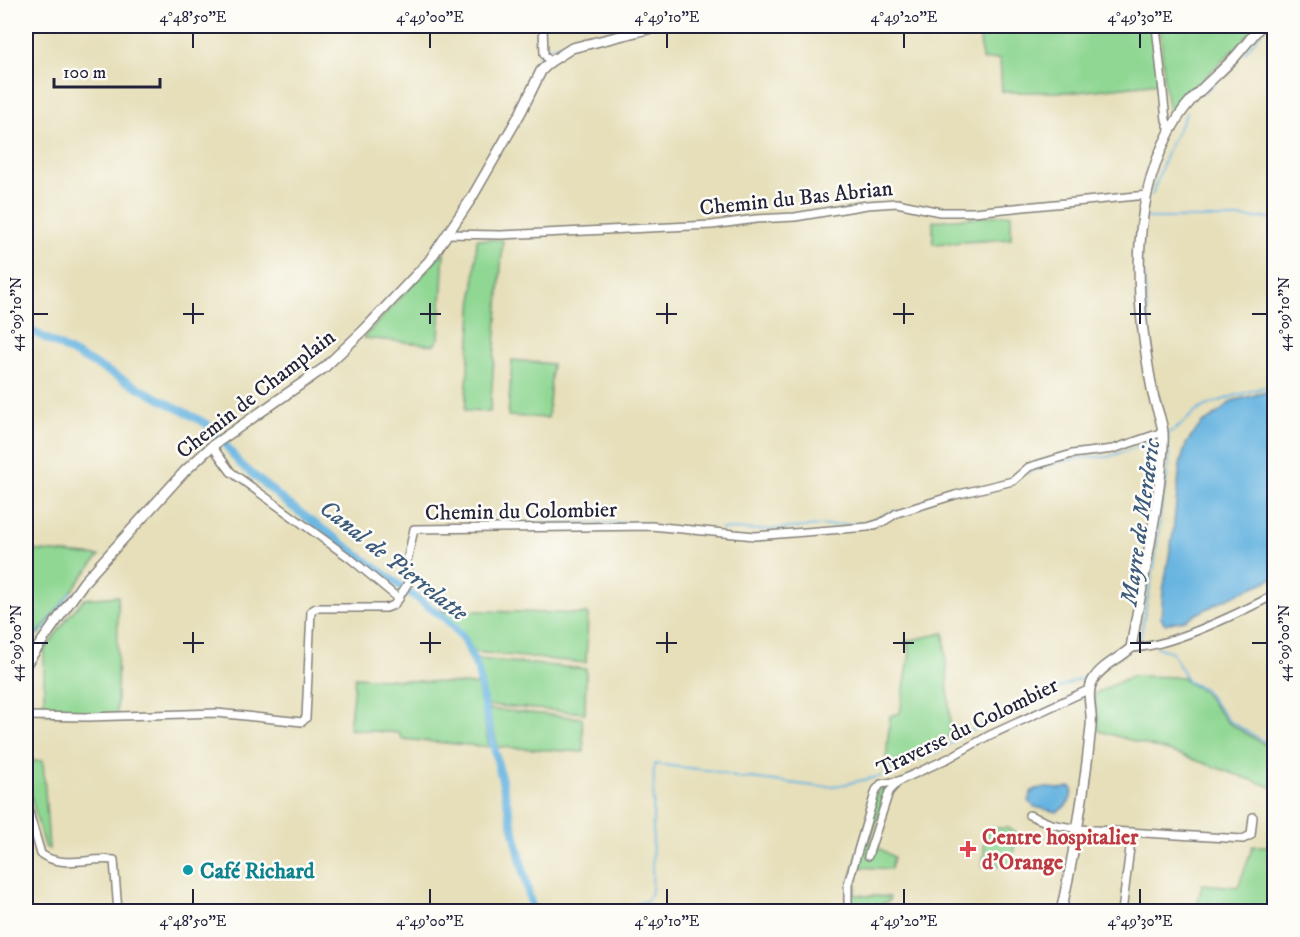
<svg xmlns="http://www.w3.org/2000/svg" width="1300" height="937" font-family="'IM FELL DW Pica',serif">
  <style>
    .green { fill: #8fd793; stroke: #587c67; stroke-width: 1.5 }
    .water { fill: #66b4e0; stroke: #446b8e; stroke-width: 1.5 }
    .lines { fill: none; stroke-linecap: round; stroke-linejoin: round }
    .stream { stroke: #66b4e0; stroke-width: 2 }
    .canal { stroke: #66b4e0; stroke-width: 8 }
    .street-casing { stroke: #84807a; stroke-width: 10 }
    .secondary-casing { stroke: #84807a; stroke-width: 12 }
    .street { stroke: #fff; stroke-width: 7 }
    .secondary { stroke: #fff; stroke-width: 9 }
    .ticks { fill: none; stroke: #22223b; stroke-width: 2 }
    .health-dot { fill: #e0444e; stroke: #fdfcf7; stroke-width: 2 }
    .culture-dot { fill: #0f9aa8; stroke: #fdfcf7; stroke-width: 2 }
    .labels { text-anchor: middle; stroke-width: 5; stroke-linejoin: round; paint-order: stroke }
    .street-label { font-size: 22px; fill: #22223b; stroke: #fdfcf7 }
    .health-label { font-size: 22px; font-weight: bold; fill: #be3a42; stroke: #fdfcf7; text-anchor: start }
    .culture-label { font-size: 22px; font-weight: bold; fill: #0d838f; stroke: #fdfcf7; text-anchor: start }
    .water-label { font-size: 24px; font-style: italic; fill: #3d5c7d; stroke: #fdfcf7 }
    .neatline { fill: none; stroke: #22223b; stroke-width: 2 }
    .ticks-label { font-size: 15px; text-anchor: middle; fill: #22223b }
  </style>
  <rect width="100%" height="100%" fill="#fdfcf7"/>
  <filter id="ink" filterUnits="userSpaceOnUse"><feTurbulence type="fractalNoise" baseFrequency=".0167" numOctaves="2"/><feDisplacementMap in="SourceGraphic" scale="12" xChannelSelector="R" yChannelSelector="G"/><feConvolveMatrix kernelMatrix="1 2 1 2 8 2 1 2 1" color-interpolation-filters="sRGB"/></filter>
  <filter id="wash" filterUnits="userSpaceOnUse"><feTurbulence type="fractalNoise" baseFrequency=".008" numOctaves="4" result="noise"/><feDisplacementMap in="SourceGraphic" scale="24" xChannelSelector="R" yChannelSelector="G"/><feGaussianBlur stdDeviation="1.35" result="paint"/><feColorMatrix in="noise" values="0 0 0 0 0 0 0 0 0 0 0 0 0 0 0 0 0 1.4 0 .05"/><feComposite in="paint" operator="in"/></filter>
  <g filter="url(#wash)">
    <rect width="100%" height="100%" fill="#e6dfba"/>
    <g class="green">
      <path d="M986,26H1154L1160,83L1078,92H1002L1000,59L982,60L980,38L988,36Z"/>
      <path d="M1160,26H1256C1228,58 1195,83 1170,118L1165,89Z"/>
      <path d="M1011,214V239L933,244V221Z"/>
      <path d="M477,239L503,240L490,412L465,411Z"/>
      <path d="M444,251L439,338L434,345L363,338Z"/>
      <path d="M512,360L552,364L548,418L508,416Z"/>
      <path d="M30,550L99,556L38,634L26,631V569Z"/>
      <path d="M118,596L117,714H44V651L68,617L84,599Z"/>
      <path d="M442,610L588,614L586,663L474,652L465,637Z"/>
      <path d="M944,633L951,731L949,736L926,752L912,753L909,758L895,763L885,771L890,716L900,713L910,653L906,641Z"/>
      <path d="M478,659L586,669L585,713L484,705Z"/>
      <path d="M1132,676L1183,677L1188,683L1202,690L1227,722L1274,750V788L1175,753L1099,731L1094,694Z"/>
      <path d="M355,677L478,685L489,747L402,739L399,733L349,729Z"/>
      <path d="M488,709L582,718L584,752L498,747Z"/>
      <path d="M26,761H43L49,849L44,846L26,778Z"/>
      <path d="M881,786H886V790L870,843L894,857L891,869L858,867L855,895L890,897L889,901L882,904V911H849V885L877,791Z"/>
      <path d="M994,828H1007L1015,832L1013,863L1010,865L983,866L985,831H993Z"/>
      <path d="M1253,846H1274V911H1196L1202,884L1238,887Z"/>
    </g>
    <g class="water">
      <path d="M1274,390V578L1228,598L1185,620L1165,624L1161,618L1163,591L1173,533L1180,465L1186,444L1201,424L1216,415L1232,401Z"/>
      <path d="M1046,787L1058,789L1070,787L1072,788C1073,799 1066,807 1057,812L1035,807L1028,801L1031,792L1036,789Z"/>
    </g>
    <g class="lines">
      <g class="stream">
        <path d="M548,48L641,26"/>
        <path d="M1245,53L1261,32"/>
        <path d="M531,81L540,52"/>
        <path d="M1205,92L1238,60"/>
        <path d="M469,193L478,178"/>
        <path d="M1152,195L1168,150L1187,112"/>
        <path d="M456,214L464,201"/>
        <path d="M1147,218H1274"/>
        <path d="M1144,275L1151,356"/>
        <path d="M1156,388L1161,406"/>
        <path d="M1027,473L1058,462L1089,457H1108L1157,440"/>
        <path d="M489,523H643"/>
        <path d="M720,529L761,530L865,523L895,511"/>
        <path d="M39,635L71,592"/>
        <path d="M1139,643L1155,560L1162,504L1169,465L1168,433C1182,428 1189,414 1202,408C1226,397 1250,392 1274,384"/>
        <path d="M1156,647L1172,652L1188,682L1203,688L1228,720L1274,747"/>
        <path d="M26,656L34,643"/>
        <path d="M1107,660L1125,648"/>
        <path d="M1093,671L1098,667"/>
        <path d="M26,673L29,667"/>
        <path d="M884,774L896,764L925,757L942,750L962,735L996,719L1013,707L1085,677"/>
        <path d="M610,912L647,901L652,891L654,764L714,771L742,779L751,778L821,787L841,785L881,776"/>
      </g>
      <g class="canal">
        <path d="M26,328L207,424L220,438"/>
        <path d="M225,444L239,463L287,503L447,620L464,639L478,670L484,705L533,912"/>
      </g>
    </g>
  </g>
  <g filter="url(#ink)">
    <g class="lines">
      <defs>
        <g id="street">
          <path d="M543,26L544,54L550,62"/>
          <path d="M1156,26L1166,120L1170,131"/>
          <path d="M26,31L28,26"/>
          <path d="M447,234L501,235L712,225L756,219L795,217L867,205L897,203L940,212H973L1147,195"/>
          <path d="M212,446L231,472L351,559L399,599"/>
          <path d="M1131,648C1170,647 1239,613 1274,595"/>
          <path d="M26,716L88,717L217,713L302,722L306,718L311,611L316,608H386L394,605L408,583L407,561L414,529L651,526L755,536L868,527L881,523L897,513L955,495L1013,481L1029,467L1072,454L1113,449L1163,432"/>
          <path d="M26,802L41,854C62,869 90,857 114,860L118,912"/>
          <path d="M1029,815L1051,824L1078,829L1243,839L1251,835L1253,817"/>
          <path d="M868,856L889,792L899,781"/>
          <path d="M848,912V884L876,790L881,784L899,781L949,758L988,736L1090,689"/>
          <path d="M1122,912L1132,832"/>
        </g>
        <g id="secondary">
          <path d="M26,664L84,582L185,471L212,446L324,368L364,330L429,261L471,199L521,112L541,71L550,62L572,48L660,26"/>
          <path d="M1061,912C1075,850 1085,788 1091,726C1093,711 1085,694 1093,680C1101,666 1119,659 1131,648C1140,594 1152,541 1159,487C1161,470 1164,451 1163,433C1162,418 1154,404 1152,389C1135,300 1127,196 1179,116C1194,93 1216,77 1235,57C1244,47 1252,36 1261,26"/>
        </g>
      </defs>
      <use href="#street" class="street-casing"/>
      <use href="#secondary" class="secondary-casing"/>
      <use href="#street" class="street"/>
      <use href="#secondary" class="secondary"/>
    </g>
  </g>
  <path class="ticks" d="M193,33V48M430,33V48M667,33V48M904,33V48M1140,33V48M193,303V324M430,303V324M667,303V324M904,303V324M1140,303V324M33,314H48M183,314H204M420,314H441M656,314H677M893,314H914M1130,314H1151M1252,314H1267M193,632V653M430,632V653M667,632V653M904,632V653M1140,632V653M33,643H48M183,643H204M420,643H441M656,643H677M893,643H914M1130,643H1151M1252,643H1267M193,889V904M430,889V904M667,889V904M904,889V904M1140,889V904"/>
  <path class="health-dot" d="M965 840h6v6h6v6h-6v6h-6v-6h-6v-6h6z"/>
  <circle class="culture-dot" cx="188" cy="870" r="6"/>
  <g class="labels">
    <g class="street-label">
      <text transform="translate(796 197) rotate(-6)" y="8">Chemin du Bas Abrian</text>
      <text transform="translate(255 393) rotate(-38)" y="8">Chemin de Champlain</text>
      <text transform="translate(521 510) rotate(-1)" y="8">Chemin du Colombier</text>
      <text transform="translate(967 726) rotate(-26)" y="8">Traverse du Colombier</text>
    </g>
    <g class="health-label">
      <text x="982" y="844">Centre hospitalier<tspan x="982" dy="25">d'Orange</tspan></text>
    </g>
    <g class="culture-label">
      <text x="200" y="878">Café Richard</text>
    </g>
    <g class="water-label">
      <text transform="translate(1140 522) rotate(-82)" y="8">Mayre de Merderic</text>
      <text transform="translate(394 560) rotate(38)" y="8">Canal de Pierrelatte</text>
    </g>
  </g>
  <rect width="1300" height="937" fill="none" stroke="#fdfcf7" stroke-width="66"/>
  <path d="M54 78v9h106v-9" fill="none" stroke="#22223b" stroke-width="3"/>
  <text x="63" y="78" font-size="18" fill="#22223b" stroke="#fdfcf7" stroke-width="4.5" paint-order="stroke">100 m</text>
  <rect x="33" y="33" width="1234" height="871" class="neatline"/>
  <g class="ticks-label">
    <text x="193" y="22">4°48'50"E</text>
    <text x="430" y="22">4°49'00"E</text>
    <text x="667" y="22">4°49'10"E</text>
    <text x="904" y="22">4°49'20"E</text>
    <text x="1140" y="22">4°49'30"E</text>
    <text transform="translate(16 314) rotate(-90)" y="5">44°09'10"N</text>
    <text transform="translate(1284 314) rotate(-90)" y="5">44°09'10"N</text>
    <text transform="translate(16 643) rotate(-90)" y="5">44°09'00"N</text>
    <text transform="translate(1284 643) rotate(-90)" y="5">44°09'00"N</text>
    <text x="193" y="926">4°48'50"E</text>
    <text x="430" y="926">4°49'00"E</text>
    <text x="667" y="926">4°49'10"E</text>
    <text x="904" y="926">4°49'20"E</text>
    <text x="1140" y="926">4°49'30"E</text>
  </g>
</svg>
